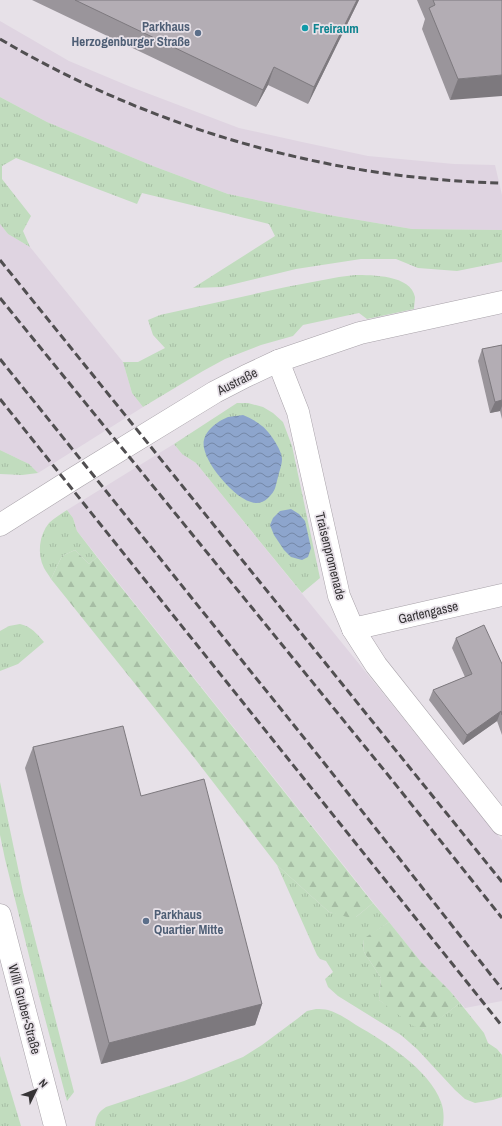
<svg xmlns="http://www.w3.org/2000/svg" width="502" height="1126" font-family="'Archivo Narrow',sans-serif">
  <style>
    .built { fill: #dfd4e1 }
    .grass { fill: url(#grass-tufts) }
    .forest { fill: url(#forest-firs) }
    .water { fill: url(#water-waves) }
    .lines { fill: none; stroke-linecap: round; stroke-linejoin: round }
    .minor-casing { stroke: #a8a2a9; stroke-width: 23 }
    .minor { stroke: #fff; stroke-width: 22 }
    .rail { stroke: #514f51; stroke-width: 3; stroke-dasharray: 8 4; stroke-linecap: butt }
    .wall { fill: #9a959b }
    .shaded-wall { fill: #7d797e }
    .building { fill: #b3adb4; stroke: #7d797e }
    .culture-dot { fill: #0f9aa8; stroke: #e7e1e8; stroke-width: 1.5 }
    .service-dot { fill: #5c6f8a; stroke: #e7e1e8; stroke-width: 1.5 }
    .labels { text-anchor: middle; stroke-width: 3.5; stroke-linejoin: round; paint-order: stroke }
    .service-label { font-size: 13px; font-weight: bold; fill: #4e5e75; stroke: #e7e1e8; text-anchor: end }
    .culture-label { font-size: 13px; font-weight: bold; fill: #0d838f; stroke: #e7e1e8; text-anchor: start }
    .street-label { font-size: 13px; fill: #363436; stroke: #e7e1e8 }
  </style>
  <defs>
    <pattern id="grass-tufts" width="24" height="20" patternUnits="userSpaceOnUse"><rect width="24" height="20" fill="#c1dcbe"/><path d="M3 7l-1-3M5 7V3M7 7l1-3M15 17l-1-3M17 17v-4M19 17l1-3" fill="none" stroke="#a6bda4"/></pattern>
    <pattern id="forest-firs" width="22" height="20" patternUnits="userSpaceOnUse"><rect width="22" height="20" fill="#c1dcbe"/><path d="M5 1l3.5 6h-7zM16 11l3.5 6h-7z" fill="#a6bda4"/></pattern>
    <pattern id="water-waves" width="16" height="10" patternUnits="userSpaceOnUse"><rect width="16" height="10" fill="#8da5cd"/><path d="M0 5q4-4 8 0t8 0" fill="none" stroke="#7487a7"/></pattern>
  </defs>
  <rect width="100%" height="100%" fill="#e7e1e8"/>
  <g class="built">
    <path d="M0,21L69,61L131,87L239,128L302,142L368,156L454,164L495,165L502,195V230L412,229L329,215L228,194L153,166L47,122L0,97Z"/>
    <path d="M0,224L8,234L30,247L123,362L132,393L143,407L38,473L29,464L0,450Z"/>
    <path d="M174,444L182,454L196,463L502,840V1001L465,1008L450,991L421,962L77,531L73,518L67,510Z"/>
  </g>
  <g class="grass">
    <path d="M0,97L47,122L153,166L228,194L329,215L412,229L502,230V262L457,271L418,268L396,259H361L296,269L222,287L193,288L275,236L269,224L142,193L137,204L16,158L2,166V179L31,216L23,231L30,247L8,234L0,224Z"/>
    <path d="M355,275C372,275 411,275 415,297C415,301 414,305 414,309L367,319L359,313L303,325L293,336L261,345L225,359L203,371L143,407L132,393L123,362H138L165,348L153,335L148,320L160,315L286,287L339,277Z"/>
    <path d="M237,403H248L263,407L273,413L283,422L292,446L320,578L302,593L196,463L182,454L174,444Z"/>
    <path d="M0,450L29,464L38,473L22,475L0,474Z"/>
    <path d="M67,510L73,518L77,531L97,557L89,564L75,550L62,556L51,579C49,575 46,572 44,568C37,554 39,535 49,523C54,518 61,514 67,510Z"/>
    <path d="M20,624C32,627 36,633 44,642L18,664L0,671V631L9,626Z"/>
    <path d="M0,782L23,892L74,1092L67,1101L39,996L5,859L0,835Z"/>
    <path d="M277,865L329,912L356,917L373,903L389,922L363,940L364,952L381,978L379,1000L424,1030L460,1003L484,1033L488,1043L497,1049L502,1055V1097L493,1100L475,1103L465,1099L455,1090L417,1049L401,1035L338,996L328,987L325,979L333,972L326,961L320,959L317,955Z"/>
    <path d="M316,1009C320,1009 325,1009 328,1010C338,1013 347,1019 356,1025C384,1041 430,1070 441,1102C444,1110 444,1118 443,1126H95C96,1117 98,1112 106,1107L184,1081L243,1057L262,1045L297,1019L307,1011Z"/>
    <path d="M0,1056L21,1126H0Z"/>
  </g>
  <g class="forest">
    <path d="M75,550L89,564L97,557L373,903L356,917H347L329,912L277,865L196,760L51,579L62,556Z"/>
    <path d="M389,922L421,962L450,991L460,1003L425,1030L413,1026L379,1000L381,978L364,952L363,939Z"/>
  </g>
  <g class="water">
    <path d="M243,415C250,418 256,421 262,426C269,431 282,450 282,459C282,465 279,472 278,477C275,488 276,490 268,498C263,503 257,504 251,502C240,499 227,486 220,477C214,470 206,458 204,448C201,433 216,422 228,417C233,416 239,416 243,415Z"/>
    <path d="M291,509L299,514L305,521L311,548L308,557L302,560L291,557L284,550L274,535L270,525L273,518L280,511Z"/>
  </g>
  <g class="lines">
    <defs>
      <g id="minor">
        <path d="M278,361L298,412L339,596L353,629L376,665L502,824"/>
        <path d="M0,525L76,477L215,392L246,376L278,361L360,333L502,302"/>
        <path d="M353,629L502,595"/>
        <path d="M0,915L55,1126"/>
      </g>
    </defs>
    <use href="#minor" class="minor-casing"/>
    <use href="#minor" class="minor"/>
    <g class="rail">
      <path d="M0,39C151,128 327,179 502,183"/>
      <path d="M0,260L502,882"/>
      <path d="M0,298L388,775L502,918"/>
      <path d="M0,359L321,759L502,989"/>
      <path d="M0,399L502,1026"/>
    </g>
  </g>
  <g class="wall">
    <path d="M32,0H359L308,104L268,85L256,107Z"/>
    <path d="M417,0H502L450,100L422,29L425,19Z"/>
    <path d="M502,345V419L500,411L490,413L478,361L482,349Z"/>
    <path d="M456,638L502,664V735L497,721L463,745L429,700L433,690L465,677L452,648Z"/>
    <path d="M33,747L141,796L262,1004L255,1025L101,1064L25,768Z"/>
  </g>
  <g class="shaded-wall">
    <path d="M357,0H359L308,104L314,87Z"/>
    <path d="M274,67L268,85L256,107L263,90Z"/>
    <path d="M502,75V96L450,100L458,79Z"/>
    <path d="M502,400V406L500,411L490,413L495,402Z"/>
    <path d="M501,711L497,721L463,745L467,735Z"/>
    <path d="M262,1004L255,1025L101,1064L109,1043Z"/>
  </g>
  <g class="building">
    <path d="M75,0H357L314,87L274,67L263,90Z"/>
    <path d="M433,0H502V75L458,79L429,8L435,5Z"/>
    <path d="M502,345V400L495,402L482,349Z"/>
    <path d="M484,625L502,664V715L501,711L467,735L433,690L472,674L456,638Z"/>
    <path d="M123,726L141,796L204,779L262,1004L109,1043L33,747Z"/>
  </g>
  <circle class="culture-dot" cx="305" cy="28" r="4"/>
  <g class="service-dot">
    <circle cx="198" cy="33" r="4"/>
    <circle cx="146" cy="921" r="4"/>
  </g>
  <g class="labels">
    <g class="service-label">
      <text x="190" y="31">Parkhaus<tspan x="190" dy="15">Herzogenburger Straße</tspan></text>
      <text x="154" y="919" text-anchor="start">Parkhaus<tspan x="154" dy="15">Quartier Mitte</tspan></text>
    </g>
    <g class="culture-label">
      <text x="313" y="33">Freiraum</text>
    </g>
    <g class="street-label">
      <text transform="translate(237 381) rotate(-27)" y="5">Austraße</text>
      <text transform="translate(331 556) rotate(76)" y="5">Traisenpromenade</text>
      <text transform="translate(428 612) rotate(-13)" y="5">Gartengasse</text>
      <text transform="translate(25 1009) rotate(75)" y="5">Willi Gruber-Straße</text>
    </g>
  </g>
  <g transform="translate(36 1090) rotate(47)" stroke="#e7e1e8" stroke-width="3" paint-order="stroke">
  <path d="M0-3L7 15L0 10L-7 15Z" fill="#363436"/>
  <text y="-6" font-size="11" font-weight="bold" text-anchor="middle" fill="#363436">N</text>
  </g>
</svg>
